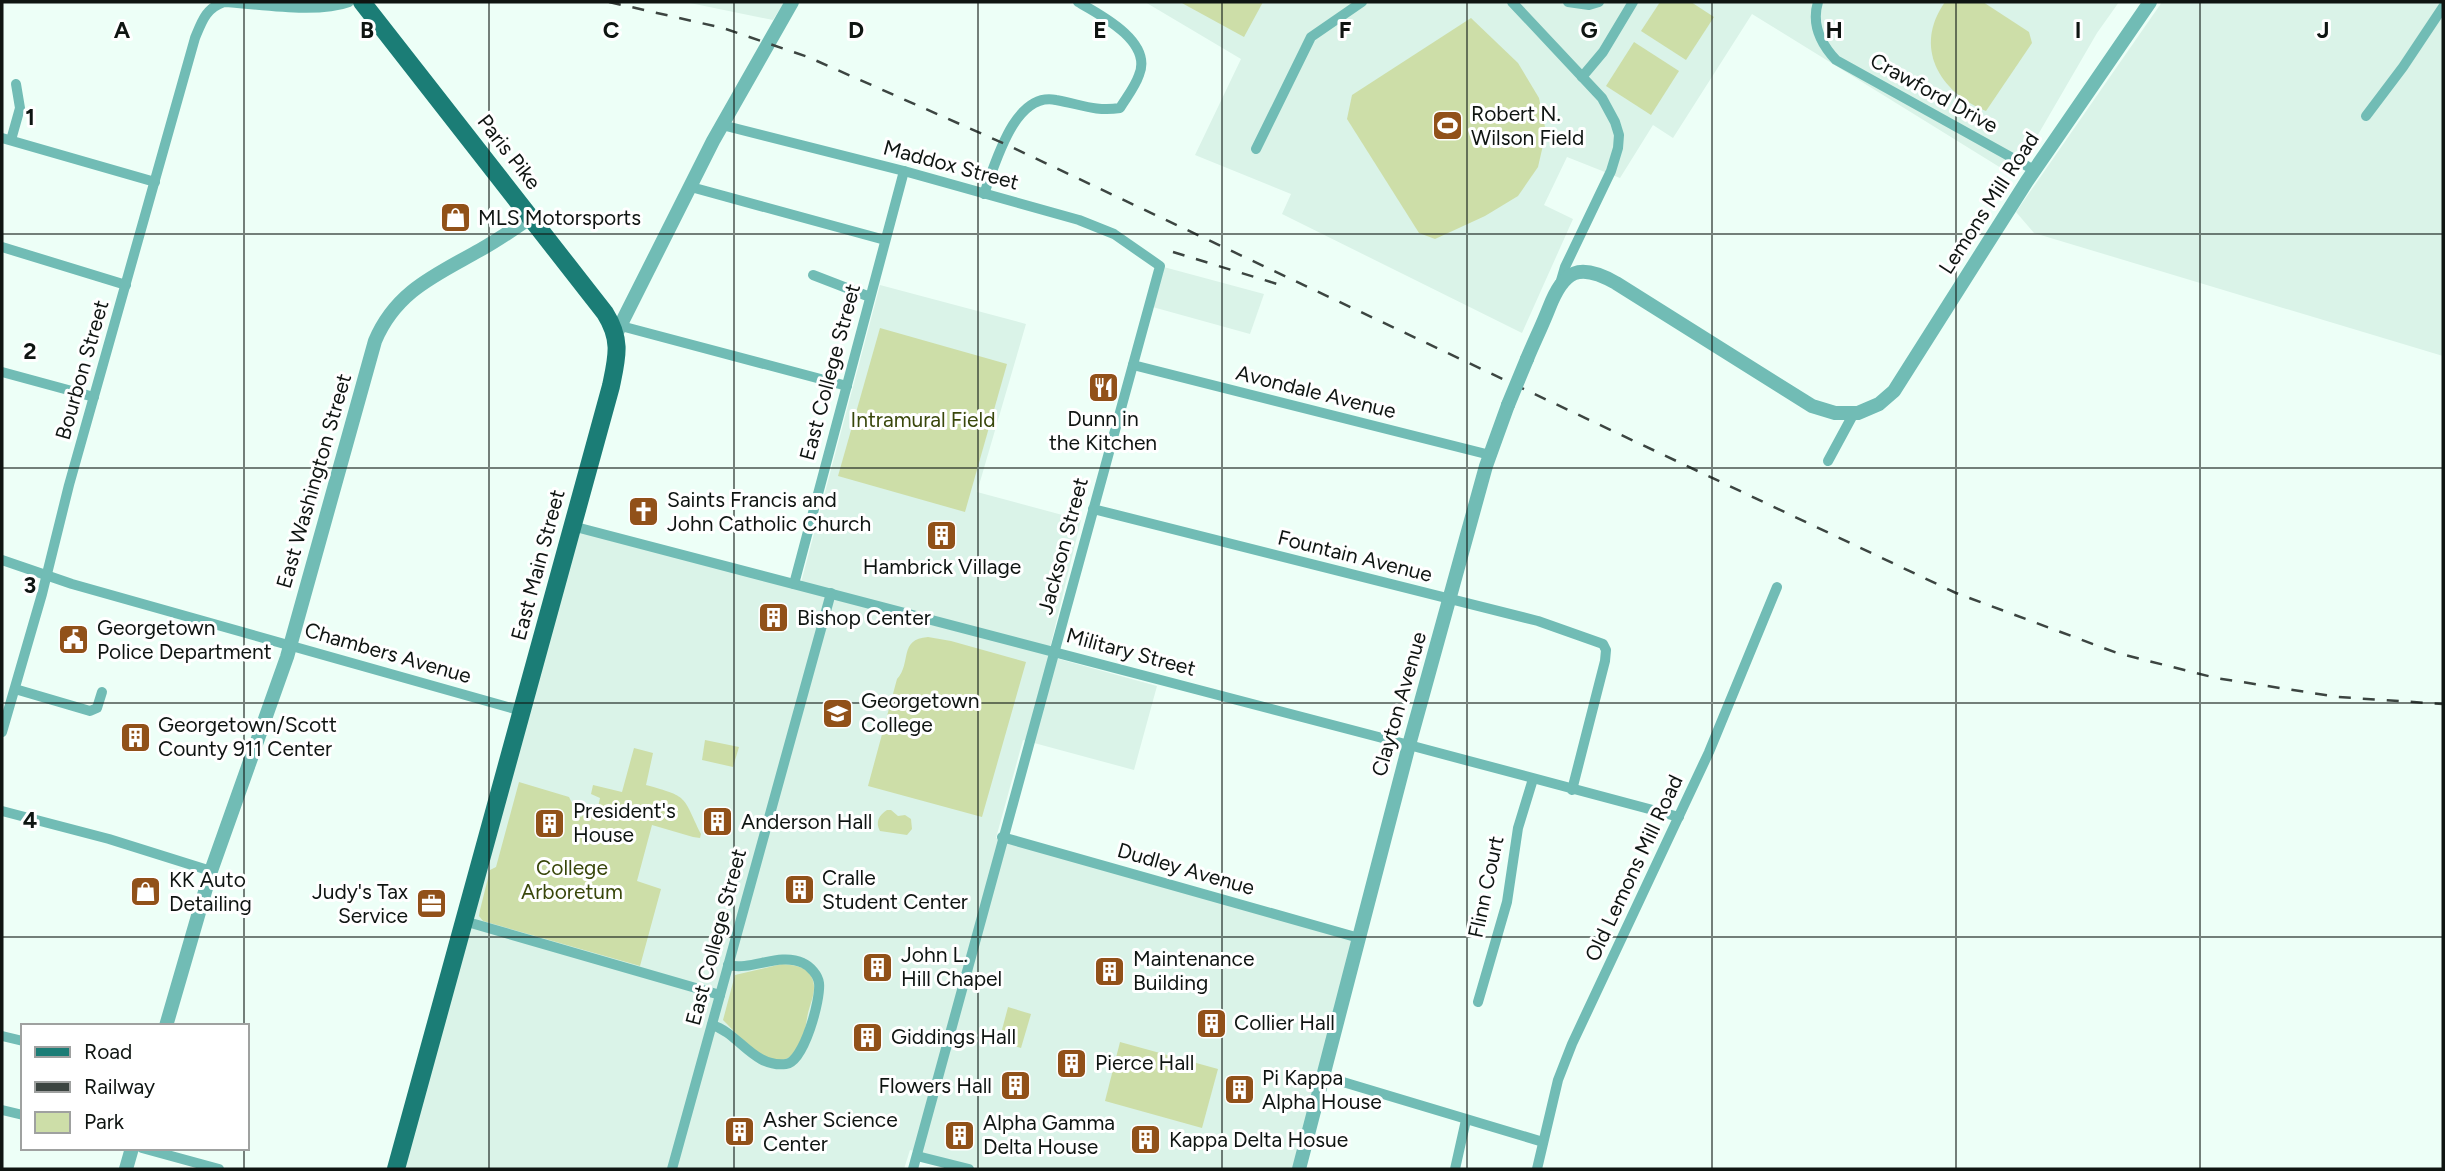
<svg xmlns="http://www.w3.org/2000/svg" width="2445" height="1171" font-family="Figtree,sans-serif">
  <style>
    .built { fill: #daf3e8 }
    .green { fill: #cddea8 }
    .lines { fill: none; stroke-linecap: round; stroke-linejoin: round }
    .minor { stroke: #71bcb5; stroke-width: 10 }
    .tertiary { stroke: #71bcb5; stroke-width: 14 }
    .primary { stroke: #1b7d76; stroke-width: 18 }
    .rail { stroke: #3c4541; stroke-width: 2.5; stroke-dasharray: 12 12; stroke-linecap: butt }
    .tertiary-bridge { stroke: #71bcb5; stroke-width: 14 }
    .grid { fill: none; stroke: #0f1512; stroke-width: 2; stroke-opacity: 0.55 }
    .labels { text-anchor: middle; stroke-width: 6; stroke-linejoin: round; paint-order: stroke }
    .street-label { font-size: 21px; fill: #0f1512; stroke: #fff }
    .poi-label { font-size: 21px; fill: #0f1512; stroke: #fff; text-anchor: start }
    .park-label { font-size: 21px; fill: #39470b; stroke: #fff }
    .grid-label { font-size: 23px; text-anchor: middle; font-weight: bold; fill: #0f1512; stroke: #fff; stroke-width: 6; stroke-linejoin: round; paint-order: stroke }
  </style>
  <rect width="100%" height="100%" fill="#edfff7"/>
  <g class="built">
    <path d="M685,2H784L773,20Z"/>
    <path d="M1145,2H2119L2097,33L2014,176L1752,14L1673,138L1653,125L1620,178L1567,157L1544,205L1573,219L1522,333L1282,214L1291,194L1195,155L1241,59Z"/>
    <path d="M2162,2H2443V356L2034,233L2016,212Z"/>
    <path d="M1160,266L1264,294L1250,334L1149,306Z"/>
    <path d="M880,285L1026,324L977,492L1081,520L1048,656L1157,686L1134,770L1023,740L996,838L1354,939L1294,1169H985L910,1150L904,1169H403L575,531L799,590Z"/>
  </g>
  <g class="green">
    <path d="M1180,2H1263L1244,37Z"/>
    <path d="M1660,2H1691L1714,17L1686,60L1641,31Z"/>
    <path d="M1945,2H1983L2029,32L2032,43L1986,111C1939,92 1913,47 1945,2Z"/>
    <path d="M1471,18L1518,63L1539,98L1546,132L1538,167L1518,196L1485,216L1435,239L1419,233L1347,119L1352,95Z"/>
    <path d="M1634,42L1679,71L1651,115L1606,86Z"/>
    <path d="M880,328L1007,364L965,512L838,476Z"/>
    <path d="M928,637L951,641L1026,662L982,817L868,786L897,679C912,663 898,639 928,637Z"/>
    <path d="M705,740L739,747L733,767L702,760Z"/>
    <path d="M634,748L653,753L646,785C689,797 682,795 701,834L700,838L693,837L652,825L637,881L661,889L640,966L483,921L479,916L480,910L490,870L496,867L519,782L569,797L574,807L573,813L581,817L585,813L596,816L600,798L591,794L593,785L622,792Z"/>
    <path d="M887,810H891L898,816L905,815L911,819L912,829L907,835L880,831C875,822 879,815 887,810Z"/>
    <path d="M782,964C793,965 806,966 811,976C818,988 811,1001 808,1013C806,1023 805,1035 800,1044C780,1085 740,1037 723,1020L735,975Z"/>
    <path d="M1008,1007L1031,1014L1021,1048L999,1041Z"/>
    <path d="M1120,1042L1218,1069L1202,1128L1105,1101Z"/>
  </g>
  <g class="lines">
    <g class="minor">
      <path d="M1512,2L1602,98L1615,122L1619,135L1618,148L1611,171L1565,267L1560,284"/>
      <path d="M1568,2L1589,5L1599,2"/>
      <path d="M1818,2C1811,25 1821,44 1836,60L2034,170"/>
      <path d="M1582,77L1603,52L1633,2"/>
      <path d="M2366,116L2403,67L2443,7"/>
      <path d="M722,125L904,171L1079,220L1114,234L1160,266L913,1169"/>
      <path d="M2,138L155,182"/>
      <path d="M11,140L20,108L16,84"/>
      <path d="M1256,149L1311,37L1362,2"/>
      <path d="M691,187L885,240"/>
      <path d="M984,194C995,165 1014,91 1056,100C1080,104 1095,112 1120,108C1126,98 1135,87 1139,75C1153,42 1101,15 1078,2"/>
      <path d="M2,247L126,285"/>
      <path d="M813,275L870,297"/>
      <path d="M621,326L847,386"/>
      <path d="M1133,365L1490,455"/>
      <path d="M2,372L94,397"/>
      <path d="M1828,461L1854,413"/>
      <path d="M1093,509L1538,621L1603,644L1606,650L1605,661L1572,790"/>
      <path d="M572,526L1409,745L1679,817"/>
      <path d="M2,560L72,584L522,711"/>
      <path d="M794,584L904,171"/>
      <path d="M15,689L90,711L97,708L102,692"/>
      <path d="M2,732L42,594L69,485L195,38C202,21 206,8 224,2C259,4 317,14 349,2"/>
      <path d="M2,811L109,839L211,871"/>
      <path d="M1002,837L1359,938"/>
      <path d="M464,921L720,995"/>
      <path d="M1478,1002L1507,902L1518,828L1533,779"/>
      <path d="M712,1025C739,1033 753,1068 786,1064C804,1062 821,999 819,983C818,975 810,966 803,963C779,952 752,971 728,965"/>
      <path d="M2,1036L23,1041"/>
      <path d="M1323,1076L1543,1142"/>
      <path d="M2,1110L23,1115"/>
      <path d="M142,1148L219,1169"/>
      <path d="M917,1156L969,1169"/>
      <path d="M672,1169L831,593"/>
      <path d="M1455,1169L1466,1120"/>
      <path d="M1537,1169L1558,1080L1572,1044L1709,752L1777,587"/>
    </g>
    <g class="tertiary">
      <path d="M616,334L713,141L792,2"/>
      <path d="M1527,359C1534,342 1542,326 1549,308C1564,270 1579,262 1616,283L1812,406L1835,413H1858L1879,404L1894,391L2027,181L2150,2"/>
      <path d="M166,1026L211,871L287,657L375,341C396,291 436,275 480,250C498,240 514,229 531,217"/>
      <path d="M126,1169L132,1148"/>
      <path d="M1299,1169L1409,745L1486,466L1508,405"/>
    </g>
    <path class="primary" d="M362,2L605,313C622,340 617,357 611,386L396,1169"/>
    <g class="rail">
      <path d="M609,2L723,28L808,57L1005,144L1956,593L2117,653L2216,678L2338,697L2443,704"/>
      <path d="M1173,252L1287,287"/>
    </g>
    <path class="tertiary-bridge" d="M1508,405L1527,359"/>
  </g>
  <path class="grid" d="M244,2V1026M489,2V1169M734,2V1169M978,2V1169M1222,2V1169M1467,2V1169M1712,2V1169M1956,2V1169M2200,2V1169M2,234H2443M2,468H2443M2,703H2443M2,937H2443M244,1148V1169"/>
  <defs>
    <symbol id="stadium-square" viewBox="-11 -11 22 22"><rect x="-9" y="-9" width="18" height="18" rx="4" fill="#915119" stroke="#fff"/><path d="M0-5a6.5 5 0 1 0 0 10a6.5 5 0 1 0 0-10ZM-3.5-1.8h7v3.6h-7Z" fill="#fff"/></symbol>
    <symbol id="shop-square" viewBox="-11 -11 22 22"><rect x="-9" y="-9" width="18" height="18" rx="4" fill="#915119" stroke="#fff"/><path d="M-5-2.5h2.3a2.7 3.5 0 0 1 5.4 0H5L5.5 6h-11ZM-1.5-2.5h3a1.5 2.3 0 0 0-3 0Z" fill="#fff"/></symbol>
    <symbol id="restaurant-square" viewBox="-11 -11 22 22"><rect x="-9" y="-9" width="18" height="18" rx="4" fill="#915119" stroke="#fff"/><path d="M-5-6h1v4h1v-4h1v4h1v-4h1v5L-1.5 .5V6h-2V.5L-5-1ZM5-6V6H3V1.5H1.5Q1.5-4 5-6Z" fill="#fff"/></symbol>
    <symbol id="church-square" viewBox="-11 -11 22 22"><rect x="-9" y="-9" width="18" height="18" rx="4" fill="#915119" stroke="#fff"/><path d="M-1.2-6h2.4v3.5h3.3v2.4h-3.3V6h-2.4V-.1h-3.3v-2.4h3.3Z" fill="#fff"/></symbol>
    <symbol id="building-square" viewBox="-11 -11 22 22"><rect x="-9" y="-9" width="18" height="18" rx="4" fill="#915119" stroke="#fff"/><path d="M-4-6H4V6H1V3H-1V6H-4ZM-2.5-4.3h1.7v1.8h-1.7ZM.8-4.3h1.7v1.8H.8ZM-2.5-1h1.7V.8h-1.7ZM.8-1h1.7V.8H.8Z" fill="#fff"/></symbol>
    <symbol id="civic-square" viewBox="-11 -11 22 22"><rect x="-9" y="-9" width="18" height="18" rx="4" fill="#915119" stroke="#fff"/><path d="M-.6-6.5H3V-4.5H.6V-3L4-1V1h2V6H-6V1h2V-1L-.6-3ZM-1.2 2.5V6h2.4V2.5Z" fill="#fff"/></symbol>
    <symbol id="university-square" viewBox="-11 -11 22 22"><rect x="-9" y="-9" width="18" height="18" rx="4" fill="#915119" stroke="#fff"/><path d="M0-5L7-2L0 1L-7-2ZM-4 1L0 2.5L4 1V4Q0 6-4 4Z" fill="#fff"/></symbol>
    <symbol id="office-square" viewBox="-11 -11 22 22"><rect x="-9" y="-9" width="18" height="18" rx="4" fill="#915119" stroke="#fff"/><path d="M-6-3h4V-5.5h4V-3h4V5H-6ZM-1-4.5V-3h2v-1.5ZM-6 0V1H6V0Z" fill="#fff"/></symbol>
  </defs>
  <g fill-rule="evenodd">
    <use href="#stadium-square" x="1430" y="108" width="35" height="35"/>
    <use href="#shop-square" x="438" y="200" width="35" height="35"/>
    <use href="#restaurant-square" x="1086" y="370" width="35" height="35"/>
    <use href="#church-square" x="626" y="494" width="35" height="35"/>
    <use href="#building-square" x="924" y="518" width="35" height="35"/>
    <use href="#building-square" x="756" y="600" width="35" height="35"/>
    <use href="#civic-square" x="56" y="622" width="35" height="35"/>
    <use href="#university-square" x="820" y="696" width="35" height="35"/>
    <use href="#building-square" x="118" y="720" width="35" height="35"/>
    <use href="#building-square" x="700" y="804" width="35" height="35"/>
    <use href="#building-square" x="532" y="806" width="35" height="35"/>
    <use href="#building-square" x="782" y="872" width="35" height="35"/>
    <use href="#shop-square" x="128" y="874" width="35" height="35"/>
    <use href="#office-square" x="414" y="886" width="35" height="35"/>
    <use href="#building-square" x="860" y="950" width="35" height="35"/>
    <use href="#building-square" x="1092" y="954" width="35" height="35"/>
    <use href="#building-square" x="1194" y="1006" width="35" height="35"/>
    <use href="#building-square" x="850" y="1020" width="35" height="35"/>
    <use href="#building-square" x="1054" y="1046" width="35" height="35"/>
    <use href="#building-square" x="998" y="1068" width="35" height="35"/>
    <use href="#building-square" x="1222" y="1072" width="35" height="35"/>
    <use href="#building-square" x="722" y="1114" width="35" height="35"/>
    <use href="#building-square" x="942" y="1118" width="35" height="35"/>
    <use href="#building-square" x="1128" y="1122" width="35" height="35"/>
  </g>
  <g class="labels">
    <g class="street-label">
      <text transform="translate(1934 93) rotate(29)" y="7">Crawford Drive</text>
      <text transform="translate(509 152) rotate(52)" y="7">Paris Pike</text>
      <text transform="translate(951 165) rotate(15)" y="7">Maddox Street</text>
      <text transform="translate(1989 203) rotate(-57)" y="7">Lemons Mill Road</text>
      <text transform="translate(82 370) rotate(-74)" y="7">Bourbon Street</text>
      <text transform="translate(830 372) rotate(-75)" y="7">East College Street</text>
      <text transform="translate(1316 392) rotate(14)" y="7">Avondale Avenue</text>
      <text transform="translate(314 481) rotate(-74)" y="7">East Washington Street</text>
      <text transform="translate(1063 546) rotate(-75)" y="7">Jackson Street</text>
      <text transform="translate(1355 556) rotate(14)" y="7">Fountain Avenue</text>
      <text transform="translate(538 565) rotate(-75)" y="7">East Main Street</text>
      <text transform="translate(1131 652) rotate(15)" y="7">Military Street</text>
      <text transform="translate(388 653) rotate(16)" y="7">Chambers Avenue</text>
      <text transform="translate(1399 704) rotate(-74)" y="7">Clayton Avenue</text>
      <text transform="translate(1634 868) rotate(-65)" y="7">Old Lemons Mill Road</text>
      <text transform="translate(1186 869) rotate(16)" y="7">Dudley Avenue</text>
      <text transform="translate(1486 887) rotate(-78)" y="7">Flinn Court</text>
      <text transform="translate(716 937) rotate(-75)" y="7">East College Street</text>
    </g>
    <g class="poi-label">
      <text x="1471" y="121">Robert N.<tspan x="1471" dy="24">Wilson Field</tspan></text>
      <text x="478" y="225">MLS Motorsports</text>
      <text x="1103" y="426" text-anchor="middle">Dunn in<tspan x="1103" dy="24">the Kitchen</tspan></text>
      <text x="667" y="507">Saints Francis and<tspan x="667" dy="24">John Catholic Church</tspan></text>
      <text x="942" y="574" text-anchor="middle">Hambrick Village</text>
      <text x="797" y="625">Bishop Center</text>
      <text x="97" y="635">Georgetown<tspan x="97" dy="24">Police Department</tspan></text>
      <text x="861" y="708">Georgetown<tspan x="861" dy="24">College</tspan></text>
      <text x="158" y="732">Georgetown/Scott<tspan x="158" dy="24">County 911 Center</tspan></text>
      <text x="573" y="818">President's<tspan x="573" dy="24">House</tspan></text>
      <text x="741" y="829">Anderson Hall</text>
      <text x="822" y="885">Cralle<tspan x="822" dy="24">Student Center</tspan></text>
      <text x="169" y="887">KK Auto<tspan x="169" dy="24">Detailing</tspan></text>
      <text x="408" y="899" text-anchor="end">Judy's Tax<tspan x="408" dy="24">Service</tspan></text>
      <text x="901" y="962">John L.<tspan x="901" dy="24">Hill Chapel</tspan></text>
      <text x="1133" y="966">Maintenance<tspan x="1133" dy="24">Building</tspan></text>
      <text x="1234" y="1030">Collier Hall</text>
      <text x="891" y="1044">Giddings Hall</text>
      <text x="1095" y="1070">Pierce Hall</text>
      <text x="1262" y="1085">Pi Kappa<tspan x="1262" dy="24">Alpha House</tspan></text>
      <text x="992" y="1093" text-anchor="end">Flowers Hall</text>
      <text x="763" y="1127">Asher Science<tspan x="763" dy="24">Center</tspan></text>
      <text x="983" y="1130">Alpha Gamma<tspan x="983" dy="24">Delta House</tspan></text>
      <text x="1169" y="1147">Kappa Delta Hosue</text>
    </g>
    <g class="park-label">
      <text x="923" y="427">Intramural Field</text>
      <text x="572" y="875">College<tspan x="572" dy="24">Arboretum</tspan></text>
    </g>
  </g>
  <g class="grid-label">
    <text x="122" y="38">A</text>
    <text x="367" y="38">B</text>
    <text x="611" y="38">C</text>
    <text x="856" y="38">D</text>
    <text x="1100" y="38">E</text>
    <text x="1345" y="38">F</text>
    <text x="1589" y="38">G</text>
    <text x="1834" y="38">H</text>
    <text x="2078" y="38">I</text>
    <text x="2323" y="38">J</text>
    <text x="30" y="125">1</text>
    <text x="30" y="359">2</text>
    <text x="30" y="593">3</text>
    <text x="30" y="828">4</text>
  </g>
  <rect width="2445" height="1171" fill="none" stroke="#0f1512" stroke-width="7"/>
  <rect x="21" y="1024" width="228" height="126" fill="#ffffff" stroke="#9fa1a0" stroke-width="2"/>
  <rect x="35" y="1047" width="35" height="10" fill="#1b7d76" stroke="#9fa1a0" stroke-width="2"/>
  <text x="84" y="1059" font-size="21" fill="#0f1512">Road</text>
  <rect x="35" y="1082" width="35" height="10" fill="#3c4541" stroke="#9fa1a0" stroke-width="2"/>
  <text x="84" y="1094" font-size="21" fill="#0f1512">Railway</text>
  <rect x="35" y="1112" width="35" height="21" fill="#cddea8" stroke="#9fa1a0" stroke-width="2"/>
  <text x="84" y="1129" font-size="21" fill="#0f1512">Park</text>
</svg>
